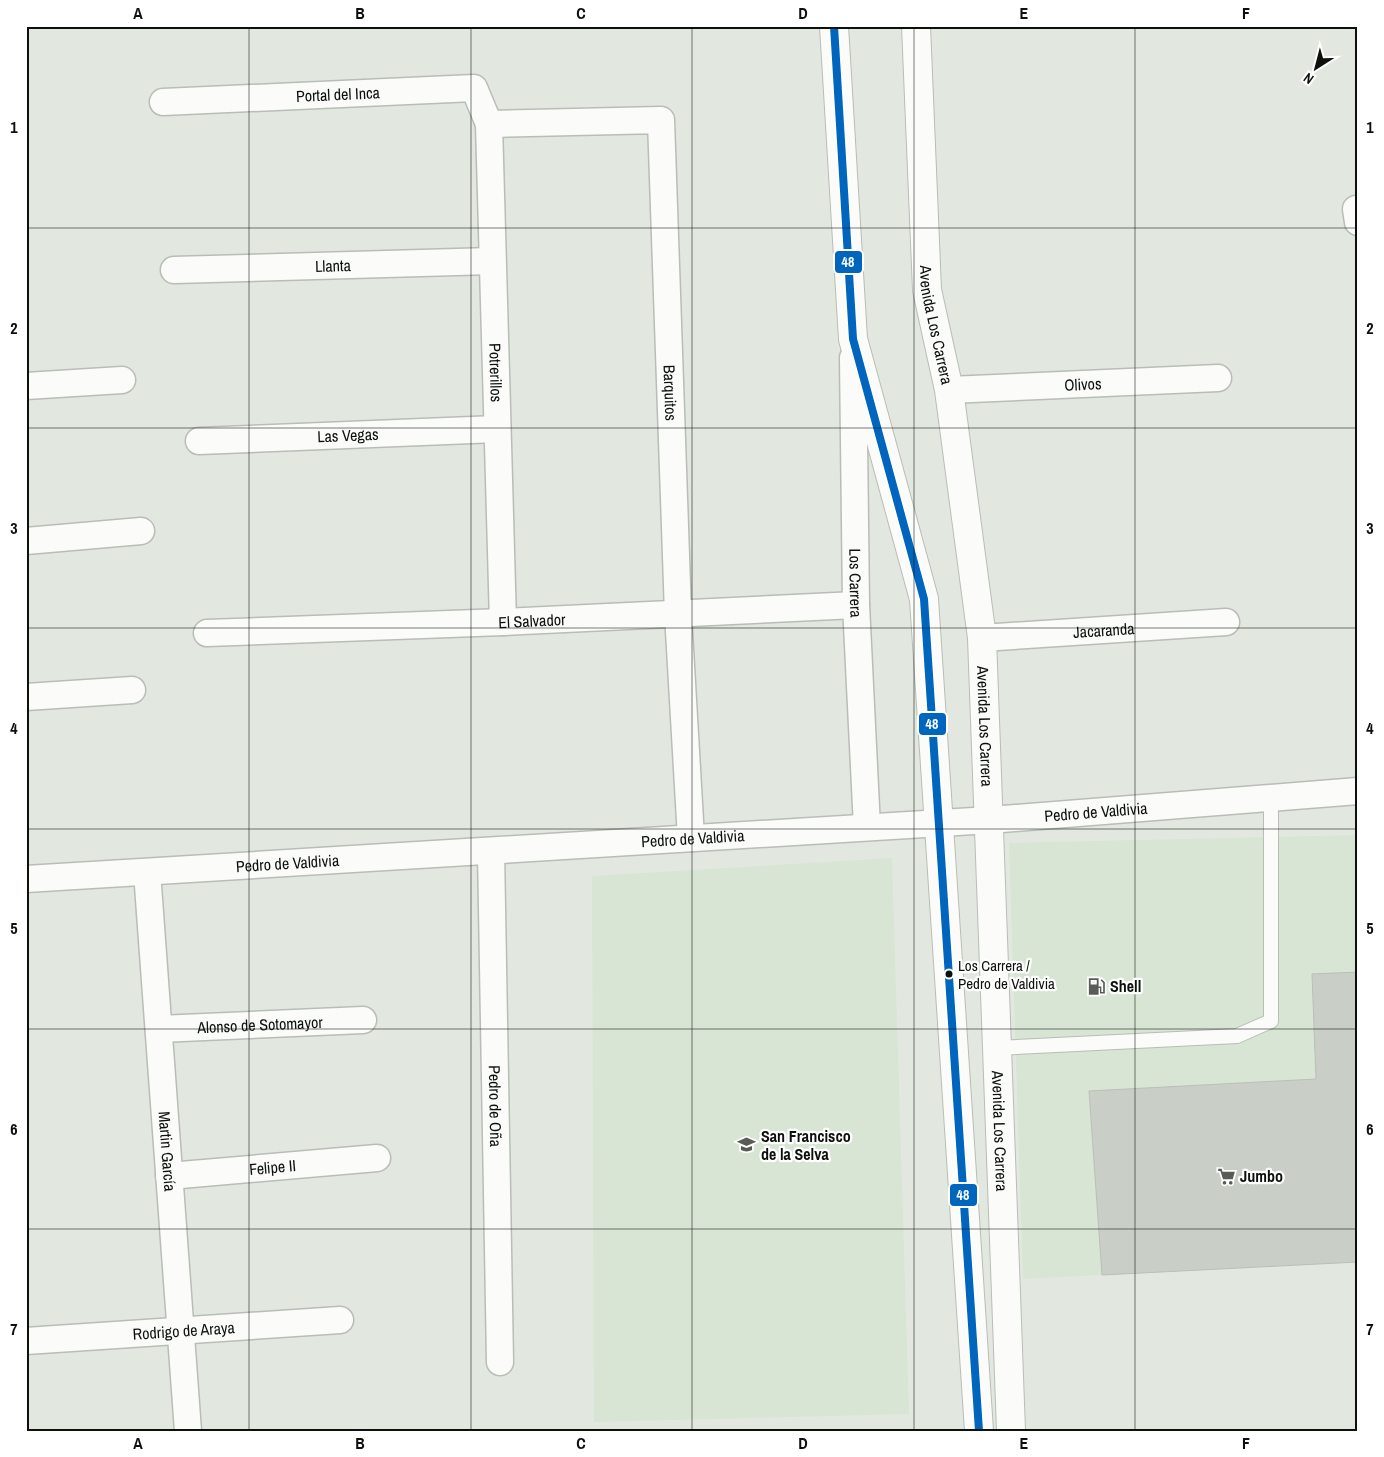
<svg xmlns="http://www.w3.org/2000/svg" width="1384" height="1457" font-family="'Archivo Narrow',sans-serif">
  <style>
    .built { fill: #d8e4d4 }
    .building { fill: #c9cec7; stroke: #babfb9 }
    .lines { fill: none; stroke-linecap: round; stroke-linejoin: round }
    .lane-casing { stroke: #b8bdb6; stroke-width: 16 }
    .street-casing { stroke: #b8bdb6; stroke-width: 29 }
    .primary-casing { stroke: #b8bdb6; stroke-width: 30 }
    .lane { stroke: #fbfcfa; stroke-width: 14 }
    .street { stroke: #fbfcfa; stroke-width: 26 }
    .primary { stroke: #fbfcfa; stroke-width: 28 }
    .bus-1-casing { stroke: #fff; stroke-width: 11 }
    .bus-1 { stroke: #0065bd; stroke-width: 8 }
    .grid { fill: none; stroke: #0d110c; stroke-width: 1; stroke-opacity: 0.55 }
    .bus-dot { fill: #0d110c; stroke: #fff; stroke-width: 2 }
    .labels { text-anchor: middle; stroke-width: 4.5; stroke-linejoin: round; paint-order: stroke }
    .bus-label { font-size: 15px; fill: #0d110c; stroke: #fff; text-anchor: start }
    .street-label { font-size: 16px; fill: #0d110c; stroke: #fff }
    .poi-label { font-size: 16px; font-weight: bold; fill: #0d110c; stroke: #fff; text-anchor: start }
    .line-badge { stroke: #fff; stroke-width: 2 }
    .badge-label { font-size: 14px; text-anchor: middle; font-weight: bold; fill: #fff }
    .neatline { fill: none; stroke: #0d110c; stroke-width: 2 }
    .grid-label { font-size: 16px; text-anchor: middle; font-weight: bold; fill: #0d110c }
  </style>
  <rect width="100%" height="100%" fill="#e2e8e0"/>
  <g class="built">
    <path d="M1358,835V1262L1023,1279L1009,843Z"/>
    <path d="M892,858L909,1414L594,1422L592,876Z"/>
  </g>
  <path class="building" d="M1358,972V1262L1102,1275L1089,1091L1316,1079L1312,974Z"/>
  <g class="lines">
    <defs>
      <path id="lane" d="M998,1048L1237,1036L1271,1021V798"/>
      <g id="street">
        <path id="s1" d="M163,102L474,88L489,124L503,622"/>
        <path id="s2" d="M489,124L661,120L678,614L691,838"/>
        <path d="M1358,209H1356L1358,222"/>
        <path id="s3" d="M174,270L492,261"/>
        <path id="s4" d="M853,358L856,605L867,827"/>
        <path d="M26,386L122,380"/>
        <path id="s5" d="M949,390L1218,378"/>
        <path id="s6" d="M199,441L497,429"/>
        <path d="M26,541L141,531"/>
        <path id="s7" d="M207,633L503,622L856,605"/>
        <path id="s8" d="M982,638L1226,622"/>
        <path d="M26,697L132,690"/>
        <path id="s9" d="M491,851L500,1362"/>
        <path id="s10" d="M147,872L188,1431"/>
        <path id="s11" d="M26,879L990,820L1358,791"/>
        <path id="s12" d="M159,1029L363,1020"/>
        <path id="s13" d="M169,1176L377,1158"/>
        <path id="s14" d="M26,1341L340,1320"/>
      </g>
      <g id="primary">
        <path d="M834,26L853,339L924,599L979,1431"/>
        <path id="s15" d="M916,26L927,290L949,390L982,638L1011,1431"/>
      </g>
    </defs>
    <use href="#lane" class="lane-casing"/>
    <use href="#street" class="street-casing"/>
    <use href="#primary" class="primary-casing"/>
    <use href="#lane" class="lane"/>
    <use href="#street" class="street"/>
    <use href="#primary" class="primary"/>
    <defs>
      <path id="bus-1" d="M834,26L853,339L924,599L979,1431"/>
    </defs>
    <use href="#bus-1" class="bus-1-casing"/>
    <use href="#bus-1" class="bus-1"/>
  </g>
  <path class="grid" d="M249,26V1431M471,26V1431M692,26V1431M914,26V1431M1135,26V1431M26,228H1358M26,428H1358M26,628H1358M26,829H1358M26,1029H1358M26,1229H1358"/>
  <defs>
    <symbol id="fuel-bare" viewBox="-9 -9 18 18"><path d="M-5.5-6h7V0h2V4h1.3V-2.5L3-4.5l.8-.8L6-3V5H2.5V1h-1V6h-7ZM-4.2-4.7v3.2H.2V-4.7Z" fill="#585c56" stroke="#fff" stroke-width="2.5" paint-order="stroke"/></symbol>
    <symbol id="school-bare" viewBox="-9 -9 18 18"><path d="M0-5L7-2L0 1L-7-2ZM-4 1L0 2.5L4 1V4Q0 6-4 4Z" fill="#585c56" stroke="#fff" stroke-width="2.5" paint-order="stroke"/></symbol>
    <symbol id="supermarket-bare" viewBox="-9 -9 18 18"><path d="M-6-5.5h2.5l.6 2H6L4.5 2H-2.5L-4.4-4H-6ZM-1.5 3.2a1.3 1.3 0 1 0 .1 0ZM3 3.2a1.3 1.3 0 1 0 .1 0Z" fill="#585c56" stroke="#fff" stroke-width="2.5" paint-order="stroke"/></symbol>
  </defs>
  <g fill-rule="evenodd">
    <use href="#fuel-bare" x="1084" y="974" width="25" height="25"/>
    <use href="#school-bare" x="734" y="1132" width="25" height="25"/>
    <use href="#supermarket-bare" x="1214" y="1164" width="25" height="25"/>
  </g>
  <circle class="bus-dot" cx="949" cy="974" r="4.5"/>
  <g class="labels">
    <g class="bus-label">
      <text x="958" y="971">Los Carrera /<tspan x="958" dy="18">Pedro de Valdivia</tspan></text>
    </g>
    <g class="street-label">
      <text dy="6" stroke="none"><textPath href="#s1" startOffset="175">Portal del Inca</textPath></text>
      <text dy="6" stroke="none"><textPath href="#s3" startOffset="159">Llanta</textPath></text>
      <text dy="6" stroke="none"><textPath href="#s15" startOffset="300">Avenida Los Carrera</textPath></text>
      <text dy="6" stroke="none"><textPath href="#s1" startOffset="599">Potrerillos</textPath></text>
      <text dy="6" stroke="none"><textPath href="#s5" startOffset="134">Olivos</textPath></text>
      <text dy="6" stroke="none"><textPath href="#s2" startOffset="445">Barquitos</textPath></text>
      <text dy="6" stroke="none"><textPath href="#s6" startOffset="149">Las Vegas</textPath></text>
      <text dy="6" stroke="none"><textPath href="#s4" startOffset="225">Los Carrera</textPath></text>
      <text dy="6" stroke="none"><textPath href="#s7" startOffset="325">El Salvador</textPath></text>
      <text dy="6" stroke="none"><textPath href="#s8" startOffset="122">Jacaranda</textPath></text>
      <text dy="6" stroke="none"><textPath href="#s15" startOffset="705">Avenida Los Carrera</textPath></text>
      <text dy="6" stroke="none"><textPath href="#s11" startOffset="1072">Pedro de Valdivia</textPath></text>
      <text dy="6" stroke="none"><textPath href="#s11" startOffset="668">Pedro de Valdivia</textPath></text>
      <text dy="6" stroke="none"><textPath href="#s11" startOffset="262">Pedro de Valdivia</textPath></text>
      <text dy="6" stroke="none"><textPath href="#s12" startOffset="101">Alonso de Sotomayor</textPath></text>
      <text dy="6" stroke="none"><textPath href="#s9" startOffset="255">Pedro de Oña</textPath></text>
      <text dy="6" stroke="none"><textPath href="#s15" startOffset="1110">Avenida Los Carrera</textPath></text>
      <text dy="6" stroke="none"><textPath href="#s10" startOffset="280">Martin García</textPath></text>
      <text dy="6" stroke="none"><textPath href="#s13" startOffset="104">Felipe II</textPath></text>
      <text dy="6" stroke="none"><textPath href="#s14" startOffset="158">Rodrigo de Araya</textPath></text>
    </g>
    <g class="poi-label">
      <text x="1110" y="992">Shell</text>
      <text x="761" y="1142">San Francisco<tspan x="761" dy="18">de la Selva</tspan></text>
      <text x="1240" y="1182">Jumbo</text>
    </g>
  </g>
  <g class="line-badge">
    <rect x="834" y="250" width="29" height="24" rx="5" fill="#0065bd"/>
    <rect x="918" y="712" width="29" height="24" rx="5" fill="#0065bd"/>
    <rect x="949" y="1183" width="29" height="24" rx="5" fill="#0065bd"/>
  </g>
  <g class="badge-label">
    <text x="848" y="267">48</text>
    <text x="932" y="729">48</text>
    <text x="963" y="1200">48</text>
  </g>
  <rect width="1384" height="1457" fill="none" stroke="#ffffff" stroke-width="55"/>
  <g transform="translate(1316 68) rotate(216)" stroke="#ffffff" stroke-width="4" paint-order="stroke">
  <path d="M0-4L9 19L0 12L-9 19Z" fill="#0d110c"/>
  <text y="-8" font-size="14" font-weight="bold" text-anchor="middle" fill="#0d110c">N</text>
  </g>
  <rect x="28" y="28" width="1328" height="1402" class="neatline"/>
  <g class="grid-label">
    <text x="138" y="19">A</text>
    <text x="360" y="19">B</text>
    <text x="581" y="19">C</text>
    <text x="803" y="19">D</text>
    <text x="1024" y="19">E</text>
    <text x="1246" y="19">F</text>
    <text x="14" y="133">1</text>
    <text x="1370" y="133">1</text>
    <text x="14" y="334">2</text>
    <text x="1370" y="334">2</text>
    <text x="14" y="534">3</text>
    <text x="1370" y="534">3</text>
    <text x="14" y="734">4</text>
    <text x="1370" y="734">4</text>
    <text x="14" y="934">5</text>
    <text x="1370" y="934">5</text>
    <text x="14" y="1135">6</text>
    <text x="1370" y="1135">6</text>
    <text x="14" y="1335">7</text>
    <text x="1370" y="1335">7</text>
    <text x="138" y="1449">A</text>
    <text x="360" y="1449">B</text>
    <text x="581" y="1449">C</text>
    <text x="803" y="1449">D</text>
    <text x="1024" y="1449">E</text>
    <text x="1246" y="1449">F</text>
  </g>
</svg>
